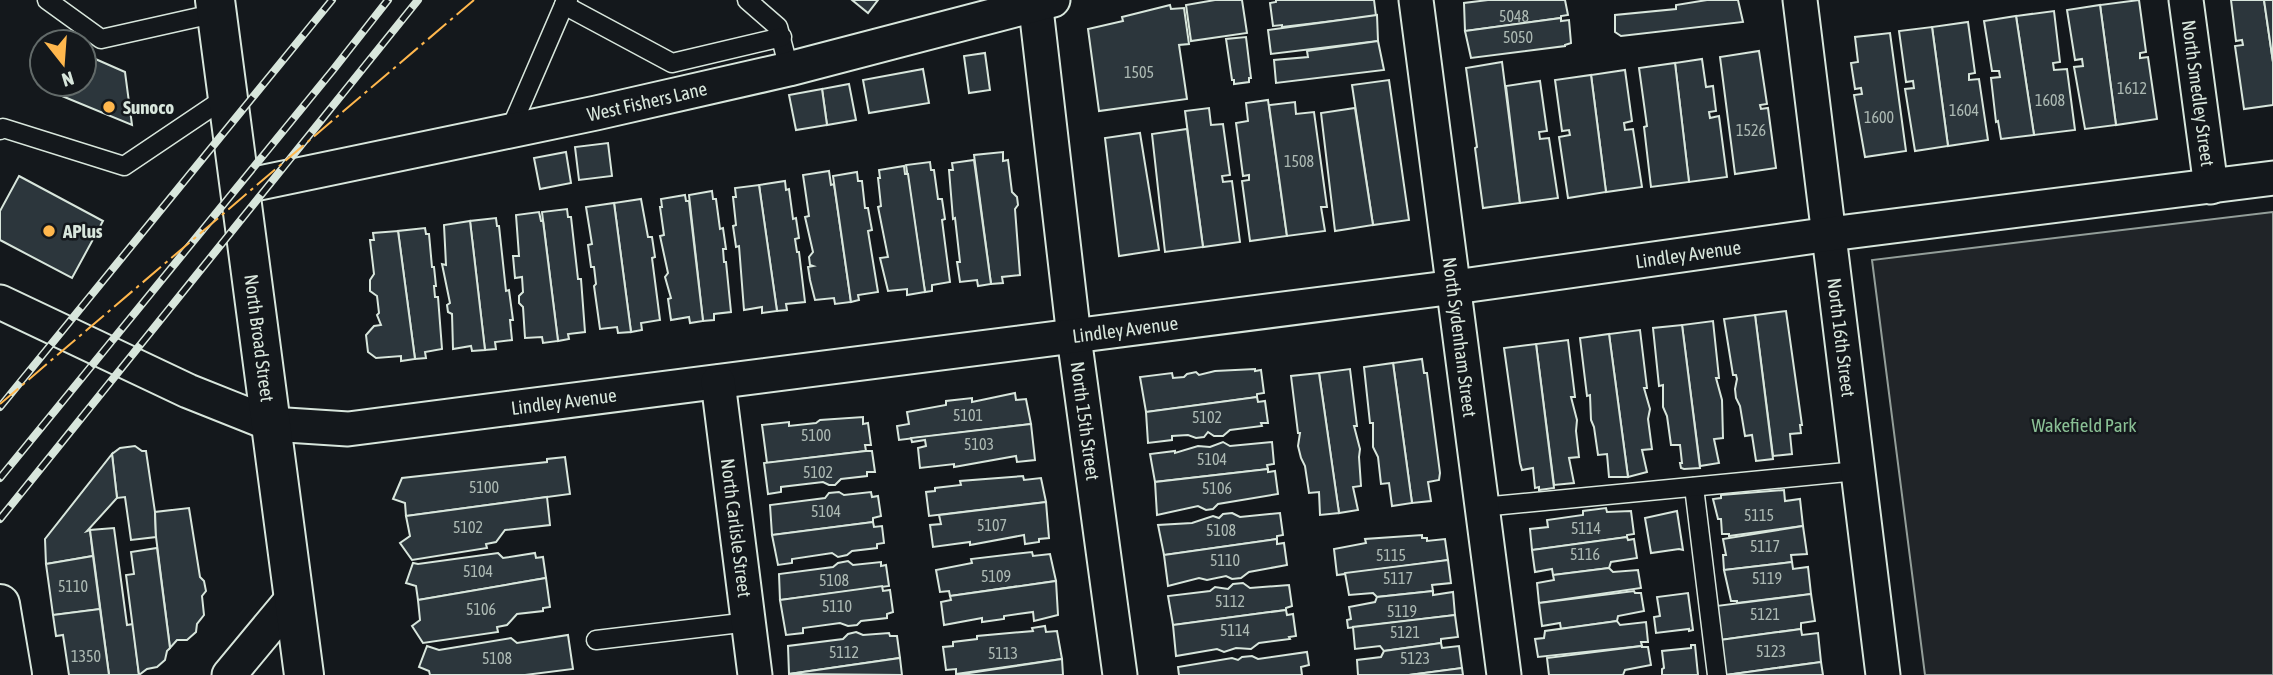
<svg xmlns="http://www.w3.org/2000/svg" width="2273" height="675" font-family="'Asap Condensed',sans-serif">
  <style>
    .green { fill: #202428; stroke: #939e99; stroke-width: 2 }
    .building { fill: #2c363c; stroke: #d8e6dc; stroke-width: 2 }
    .lines { fill: none; stroke-linecap: round; stroke-linejoin: round }
    .service-casing { stroke: #d8e6dc; stroke-width: 21 }
    .minor-casing { stroke: #d8e6dc; stroke-width: 37 }
    .tertiary-casing { stroke: #d8e6dc; stroke-width: 42 }
    .primary-casing { stroke: #d8e6dc; stroke-width: 42 }
    .service { stroke: #14181c; stroke-width: 18 }
    .minor { stroke: #14181c; stroke-width: 33 }
    .tertiary { stroke: #14181c; stroke-width: 38 }
    .primary { stroke: #14181c; stroke-width: 38 }
    .rail-casing { stroke: #d8e6dc; stroke-width: 8 }
    .rail { stroke: #14181c; stroke-width: 5; stroke-dasharray: 16; stroke-linecap: butt }
    .power { stroke: #ffb74d; stroke-width: 2; stroke-dasharray: 24 5 3.5 5; stroke-linecap: butt }
    .poi-dot { fill: #ffb74d; stroke: #14181c; stroke-width: 2.5 }
    .labels { text-anchor: middle; stroke-width: 5; stroke-linejoin: round; paint-order: stroke }
    .number-label { font-size: 16px; fill: #adbab4 }
    .street-label { font-size: 19px; fill: #d8e6dc; stroke: #14181c }
    .poi-label { font-size: 19px; font-weight: bold; fill: #d8e6dc; stroke: #14181c; text-anchor: start }
    .park-label { font-size: 19px; fill: #8ac095; stroke: #14181c }
  </style>
  <rect width="100%" height="100%" fill="#14181c"/>
  <path class="green" d="M2273,212V675H1925L1872,260Z"/>
  <g class="building">
    <path d="M852,0H878L868,13Z"/>
    <path d="M1215,0H1242L1247,33L1191,41L1186,5Z"/>
    <path d="M1276,0H1374L1376,16L1282,27V25L1273,26L1270,3L1276,2Z"/>
    <path d="M1488,0H1565L1568,15L1561,16V18L1465,31L1464,3Z"/>
    <path d="M1707,0H1738L1743,22L1621,36L1615,32V15L1676,9V5Z"/>
    <path d="M2139,0L2146,52L2140,53V58L2148,57L2157,119L2116,125L2100,5Z"/>
    <path d="M2231,0H2264L2273,62V105L2244,109L2235,46L2243,45L2242,40L2236,41Z"/>
    <path d="M2264,0H2273V62Z"/>
    <path d="M1170,5L1171,9L1184,8L1189,44L1179,45L1187,99L1099,111L1088,29L1123,21L1122,17Z"/>
    <path d="M2100,5L2116,125L2085,129L2074,67L2083,66L2082,59L2075,60L2067,10Z"/>
    <path d="M2054,11L2060,62L2053,63L2054,70L2067,69L2075,130L2034,135L2016,16Z"/>
    <path d="M1377,15L1378,41L1271,54L1268,30Z"/>
    <path d="M2016,16L2034,135L2001,139L1998,121L1996,122L1991,78L2000,77L1999,71H1992L1984,21Z"/>
    <path d="M1561,18V21L1569,20L1571,43L1565,45V46L1471,58L1465,31Z"/>
    <path d="M1968,22L1975,73L1969,74V80L1979,79L1988,140L1948,146L1932,27Z"/>
    <path d="M1932,27L1948,146L1915,151L1905,89L1914,88L1913,81L1906,82L1899,31Z"/>
    <path d="M1890,33L1906,151L1865,157L1854,95L1862,94L1861,88L1855,89L1851,63L1858,62L1855,37Z"/>
    <path d="M1246,37L1251,78H1249V82L1234,84V80H1232L1226,39Z"/>
    <path d="M1378,41L1384,70L1276,83L1274,60L1308,57L1307,51Z"/>
    <path d="M1759,51L1767,104L1760,105L1761,109L1768,108L1776,168L1735,174L1720,57Z"/>
    <path d="M985,53L990,90L969,93L964,56Z"/>
    <path d="M84,54L125,72L132,125L45,89V84H84Z"/>
    <path d="M1702,59L1706,87L1713,86L1716,111L1709,112L1710,118L1719,116L1727,177L1689,182L1675,63Z"/>
    <path d="M1502,62L1520,203L1483,208L1475,148L1477,147L1466,68Z"/>
    <path d="M1675,63L1689,182L1651,187L1644,127L1647,126L1639,68Z"/>
    <path d="M923,69L929,103L869,113L863,80Z"/>
    <path d="M1625,70L1632,121L1624,123L1625,130L1633,129L1642,187L1606,192L1591,75Z"/>
    <path d="M1591,75L1606,192L1568,198L1559,137L1570,135L1569,130L1562,131L1555,80Z"/>
    <path d="M1389,80L1409,220L1373,225L1352,85Z"/>
    <path d="M1540,81L1547,131L1539,132L1540,139L1549,138L1558,198L1520,203L1506,86Z"/>
    <path d="M849,84L856,120L827,125L822,89Z"/>
    <path d="M822,89L827,125L796,130L789,95Z"/>
    <path d="M1268,100L1287,236L1250,241L1242,181L1249,180V175L1243,176L1236,123L1248,121L1246,103Z"/>
    <path d="M1295,102L1296,114L1314,112L1327,207H1321L1325,231L1287,236L1269,105Z"/>
    <path d="M1209,108L1211,125L1223,124L1230,175L1222,176L1223,182L1232,181L1240,242L1203,247L1185,111Z"/>
    <path d="M1355,108L1373,225L1335,231L1321,113Z"/>
    <path d="M1187,129L1203,247L1165,252L1152,134Z"/>
    <path d="M1140,133L1159,250L1119,256L1105,138Z"/>
    <path d="M608,143L612,176L579,180L575,147Z"/>
    <path d="M566,152L571,183L540,189L534,158Z"/>
    <path d="M1003,152V161L1008,160L1012,192L1017,197L1018,205L1015,209L1020,275L1002,277L1003,283L991,284L974,155Z"/>
    <path d="M974,160L991,284L978,286L977,280L960,282L957,262H960L955,218L953,219L949,170H953L952,163Z"/>
    <path d="M930,162L931,170H934L938,199H942L945,219L942,220L950,282L932,285V291L925,292L906,165Z"/>
    <path d="M904,166L905,174H908L925,292L907,295V289L888,291L880,258L888,257L878,207L881,206L878,178H880L879,170Z"/>
    <path d="M829,171L831,185L834,184L851,302L835,304L834,298L815,300L810,280L808,267L813,266L810,265L809,257L813,252L805,217L809,216L803,175Z"/>
    <path d="M857,172L858,181H862L865,208H868L872,230L868,231L878,292L858,295L859,300L851,302L833,176Z"/>
    <path d="M19,176L103,221L72,278L0,240V211Z"/>
    <path d="M785,181L786,190L789,189L793,219L796,218L799,238L795,239L797,252H799L805,302L786,304L787,310L777,311L759,185Z"/>
    <path d="M759,185L777,311L762,313V307L744,310L739,246L736,247L733,226L736,225L733,197H736L735,188Z"/>
    <path d="M712,191L713,199H716L720,229L723,228L726,249H723L724,262H726L731,312L714,314V320L703,321L689,195Z"/>
    <path d="M685,195L686,201H689L703,321L690,323L689,317L671,320L668,299L671,298L665,277L668,273L660,236L664,235L660,207H662L661,199Z"/>
    <path d="M641,199L648,237H652L655,257L652,258L660,320L641,323L642,330L631,332L614,203Z"/>
    <path d="M614,203L631,332L618,333L617,327L600,329L594,286L596,284L594,267H591L588,245L592,244L586,207Z"/>
    <path d="M567,209L568,217H571L578,279H581L585,332L568,334L569,339L558,341L542,212Z"/>
    <path d="M539,212L541,221H543L558,341L543,343L542,337L525,338L523,307L519,303V296L523,292L522,277L515,278L513,256H519L516,215Z"/>
    <path d="M496,218L497,226H499L506,291L509,290L513,320H510L512,340L495,342L496,349L485,350L470,221Z"/>
    <path d="M470,221L485,350L472,351L471,346L453,349L452,314L448,312L447,305L450,303L442,264L446,265L444,225Z"/>
    <path d="M425,228L426,234H429L432,267H434L436,286H434L435,297H438L442,349L425,352L426,358L415,359L398,231Z"/>
    <path d="M398,231L415,359L401,361V356L376,358L368,352L366,335L374,326L381,325L377,315L379,313L377,296L370,291V280L374,274L370,240H374L373,233Z"/>
    <path d="M1786,311L1802,425H1800L1801,433L1790,434L1792,454L1773,456L1755,315Z"/>
    <path d="M1755,315L1773,459L1756,461L1752,435L1745,436L1740,406L1736,398L1735,389L1737,379L1736,375H1733L1724,319Z"/>
    <path d="M1713,321L1719,378H1716L1722,400L1723,438L1714,439L1719,463L1700,466L1682,325Z"/>
    <path d="M1682,325L1700,468L1684,469L1681,468L1680,463H1682L1680,445H1671L1667,416L1663,407V385L1659,386L1653,328Z"/>
    <path d="M1640,330L1647,388H1644L1650,409L1648,419L1652,449L1642,450L1647,472L1628,477L1609,334Z"/>
    <path d="M1609,334L1628,477H1609L1607,454L1598,455L1594,427L1591,420L1590,395L1587,396L1580,338Z"/>
    <path d="M1568,340L1575,397H1571L1577,420L1576,431L1579,457L1569,458L1574,483L1554,485L1536,344Z"/>
    <path d="M1536,344L1554,488L1539,490V487L1535,488L1533,468L1522,470L1520,463L1504,348Z"/>
    <path d="M1422,359L1424,373H1427L1440,473L1439,480L1428,482L1431,501L1412,503L1393,363Z"/>
    <path d="M1393,363L1412,503L1392,506L1389,483L1381,484L1378,457L1373,447V423H1370L1364,367Z"/>
    <path d="M1255,369V371L1261,370L1264,393L1257,394V397L1146,412L1140,377L1172,373L1173,378L1184,377L1187,374L1196,372L1199,375L1215,371Z"/>
    <path d="M1350,369L1357,426H1354L1360,449L1359,457L1361,486L1353,487L1358,510L1339,513L1319,373Z"/>
    <path d="M1319,373L1339,513L1320,515L1319,492L1309,493L1305,466L1301,458L1298,446L1300,433H1298L1291,376Z"/>
    <path d="M1015,393L1016,400L1026,399L1031,424L899,440L897,426L909,424L907,412L946,405V401L972,398V402Z"/>
    <path d="M1257,397L1258,402L1265,401L1268,423H1261L1262,426L1230,430L1223,436H1214L1208,432L1204,437L1196,438L1188,435L1172,436V440L1148,443L1146,412Z"/>
    <path d="M863,417V424L868,423L871,445H865L866,451L767,463L762,425L789,422V426L816,423L820,420Z"/>
    <path d="M1031,424L1035,460L1017,462L1016,456L954,467V464L920,468L918,448L926,446L925,440L912,442L911,438Z"/>
    <path d="M1223,442L1230,446L1272,442L1274,464L1267,465L1268,469L1155,482L1150,454L1175,451V453L1198,446L1210,447Z"/>
    <path d="M135,446L142,451H146L155,512L156,537L131,540L125,497L117,498L112,454L120,448Z"/>
    <path d="M866,451H872L875,472H867V476L841,479L835,485H829L823,482L781,487V492L768,494L764,463Z"/>
    <path d="M112,454L117,498L87,531L90,530L93,556L46,564L45,539Z"/>
    <path d="M565,457L570,494L406,516L405,503L393,499L402,478L547,462V459Z"/>
    <path d="M1268,469V472L1275,471L1278,494L1218,504L1213,509L1206,510L1198,506L1157,515L1155,482Z"/>
    <path d="M1023,476L1024,480L1041,478L1046,502L929,516L926,492L935,491V488L961,485L960,481Z"/>
    <path d="M1784,490L1785,501L1800,499L1803,526L1729,536V534H1722L1721,519H1718L1713,499L1721,498V495Z"/>
    <path d="M839,492L844,495L871,492L872,497L878,496L881,516L873,518V522L772,535L770,505L825,498L829,493Z"/>
    <path d="M547,497L550,525L505,530L496,542L486,544L487,548L412,560L400,543L410,536L406,516Z"/>
    <path d="M1046,502L1049,538L1039,539V542L1025,544L1024,535L970,545V542L933,547L930,525L941,524L939,515Z"/>
    <path d="M189,508L200,577L204,581L206,591L202,596L204,615L197,624L196,632L187,640H177L170,648L156,537L155,512Z"/>
    <path d="M1606,508L1607,512L1631,511L1634,534L1627,535V537L1532,550L1530,529L1548,527L1547,520L1583,515V511Z"/>
    <path d="M1677,511L1683,550L1679,549L1651,553L1645,518Z"/>
    <path d="M1232,513L1240,517L1280,513L1283,535L1277,536V539L1164,555L1158,525L1192,523L1213,516L1219,518L1223,514Z"/>
    <path d="M873,522L874,527L882,526L884,543L877,544V548L852,551L847,555L838,557L832,553L792,559V563L778,565L772,535Z"/>
    <path d="M1803,526L1807,554L1791,555L1792,562L1724,570L1723,555H1726L1723,539Z"/>
    <path d="M114,528L127,625L133,624L139,675H109L90,530Z"/>
    <path d="M1422,535V538H1427V541L1445,539L1448,560L1337,575L1334,549L1366,543L1365,539Z"/>
    <path d="M1627,537L1628,540L1634,539L1637,558L1611,562L1609,568L1553,575L1552,569L1535,572L1532,550Z"/>
    <path d="M1277,539V544L1284,543L1287,565L1249,572L1241,578L1232,579L1226,576L1207,580L1199,578L1168,586L1164,555Z"/>
    <path d="M157,548L170,648L167,651L165,660L157,667L147,669L139,675L126,575L134,574L131,552Z"/>
    <path d="M1032,552L1033,556L1050,554L1056,581L950,596L949,591L940,592L936,570L972,563L971,559Z"/>
    <path d="M498,553L503,558L535,553L536,558L543,557L546,578L418,600L416,586L406,583L413,563L418,564Z"/>
    <path d="M93,556L100,609L53,615L46,564Z"/>
    <path d="M1448,560L1451,583L1432,585L1433,591L1377,597L1373,593L1349,595L1345,573Z"/>
    <path d="M848,561L853,565L881,562V566L886,565L889,586L780,600L779,574L833,567L838,563Z"/>
    <path d="M1792,562L1793,569L1808,567L1811,594L1737,603V601H1731L1724,570Z"/>
    <path d="M1609,568L1613,572L1638,570L1641,588L1539,603L1537,583L1554,580L1553,575Z"/>
    <path d="M546,578L550,607L543,608V611L517,614L507,625L497,627L498,632L423,643L412,626L420,620L418,600Z"/>
    <path d="M1056,581L1058,615L1034,621L1033,612L1004,616V619L982,622V618L944,625L941,602L951,600L950,596Z"/>
    <path d="M1243,583L1250,588L1289,585L1292,606L1286,608V610L1173,625L1168,596L1210,591L1215,587L1228,589L1233,584Z"/>
    <path d="M882,586L883,591L890,590L893,612L887,614V618L861,621L857,625L848,626L840,623L803,628V633L786,635L780,600Z"/>
    <path d="M1433,591V595L1453,592L1455,615L1348,628L1347,620L1351,619L1349,607L1375,602L1377,597Z"/>
    <path d="M1634,591L1635,593H1641L1644,611L1618,616L1617,621L1561,629L1560,623L1542,626L1539,603Z"/>
    <path d="M1688,593L1693,630L1689,631V629L1656,633L1654,617L1660,616L1657,597Z"/>
    <path d="M1811,594L1815,621L1801,623V629L1720,640L1716,606Z"/>
    <path d="M100,609L109,675H69L63,635L56,636L53,615Z"/>
    <path d="M1286,610L1287,615L1293,614L1296,636L1289,637L1290,639L1259,643L1251,649L1236,648L1224,652L1217,649L1176,656L1173,625Z"/>
    <path d="M1455,615L1458,637L1441,639V643L1384,651L1380,646L1355,649L1353,627Z"/>
    <path d="M1617,621L1620,625L1646,622L1648,642H1641L1642,646L1538,657L1535,639L1544,638L1545,631Z"/>
    <path d="M1045,626L1046,632L1057,631L1062,659L956,674V669L946,670L943,647L953,646V642L977,639V636L1033,631L1032,628Z"/>
    <path d="M1801,629L1802,635L1818,633L1821,662L1726,675L1720,640Z"/>
    <path d="M856,632L863,635L889,633L890,636H897L900,658L789,674L788,646L843,639L848,634Z"/>
    <path d="M568,635L573,669L525,675H430L429,671L419,667L427,646L439,650L511,638L517,643Z"/>
    <path d="M1441,643L1442,648L1459,646L1462,668L1409,675H1358L1357,660L1381,657L1384,651Z"/>
    <path d="M1691,645H1695L1698,675H1662V669L1664,668L1662,651L1691,648Z"/>
    <path d="M1642,646V647H1648L1651,665L1625,670L1623,675H1549L1547,658Z"/>
    <path d="M1307,652L1309,665L1301,667L1302,675H1179L1178,667L1232,658L1238,660L1242,657L1252,656L1258,659Z"/>
    <path d="M900,658L902,675L789,674Z"/>
    <path d="M1062,659L1063,675H956Z"/>
    <path d="M1821,662L1823,675H1726Z"/>
    <path d="M1462,668L1463,675H1409Z"/>
  </g>
  <g class="lines">
    <defs>
      <g id="service">
        <path d="M47,0L101,39L217,13"/>
        <path d="M747,0L778,27L789,69"/>
        <path d="M564,5L672,63L782,37"/>
        <path d="M0,130L3,128L124,166L228,96"/>
        <path d="M510,130L564,5L568,0"/>
        <path d="M1694,487L1717,675"/>
        <path d="M1482,507L1857,471"/>
        <path d="M596,640L749,622"/>
      </g>
      <g id="minor">
        <path id="s1" d="M1035,0L1074,337L1120,675"/>
        <path id="s2" d="M1416,0L1504,675"/>
        <path id="s3" d="M1800,0L1883,675"/>
        <path id="s4" d="M2186,0L2211,187"/>
        <path id="s5" d="M240,187L596,113L789,69L1053,0"/>
        <path id="s6" d="M0,302L188,391L271,424L348,429L1455,287L1830,234L2273,178"/>
        <path id="s7" d="M718,382L755,675"/>
        <path d="M229,675L293,598"/>
      </g>
      <path id="tertiary" d="M0,604L12,675"/>
      <g id="primary">
        <path id="s8" d="M215,0L304,675"/>
      </g>
    </defs>
    <use href="#service" class="service-casing"/>
    <use href="#minor" class="minor-casing"/>
    <use href="#tertiary" class="tertiary-casing"/>
    <use href="#primary" class="primary-casing"/>
    <use href="#service" class="service"/>
    <use href="#minor" class="minor"/>
    <use href="#tertiary" class="tertiary"/>
    <use href="#primary" class="primary"/>
    <defs>
      <g id="rail">
        <path d="M0,407L332,0"/>
        <path d="M0,478L333,70L388,0"/>
        <path d="M0,519L418,0"/>
      </g>
    </defs>
    <use href="#rail" class="rail-casing"/>
    <use href="#rail" class="rail"/>
    <path class="power" d="M0,404L474,0"/>
  </g>
  <g class="poi-dot">
    <circle cx="109" cy="107" r="7"/>
    <circle cx="49" cy="231" r="7"/>
  </g>
  <g class="labels">
    <g class="number-label">
      <text x="1514" y="22">5048</text>
      <text x="1518" y="43">5050</text>
      <text x="1139" y="78">1505</text>
      <text x="2132" y="94">1612</text>
      <text x="2050" y="106">1608</text>
      <text x="1964" y="116">1604</text>
      <text x="1879" y="123">1600</text>
      <text x="1751" y="136">1526</text>
      <text x="1299" y="167">1508</text>
      <text x="968" y="421">5101</text>
      <text x="1207" y="423">5102</text>
      <text x="816" y="441">5100</text>
      <text x="979" y="450">5103</text>
      <text x="1212" y="465">5104</text>
      <text x="818" y="478">5102</text>
      <text x="484" y="493">5100</text>
      <text x="1217" y="494">5106</text>
      <text x="826" y="517">5104</text>
      <text x="1759" y="521">5115</text>
      <text x="992" y="531">5107</text>
      <text x="468" y="533">5102</text>
      <text x="1586" y="534">5114</text>
      <text x="1221" y="536">5108</text>
      <text x="1765" y="552">5117</text>
      <text x="1585" y="560">5116</text>
      <text x="1391" y="561">5115</text>
      <text x="1225" y="566">5110</text>
      <text x="478" y="577">5104</text>
      <text x="996" y="582">5109</text>
      <text x="1398" y="584">5117</text>
      <text x="1767" y="584">5119</text>
      <text x="834" y="586">5108</text>
      <text x="73" y="592">5110</text>
      <text x="1230" y="607">5112</text>
      <text x="837" y="612">5110</text>
      <text x="481" y="615">5106</text>
      <text x="1402" y="617">5119</text>
      <text x="1765" y="620">5121</text>
      <text x="1235" y="636">5114</text>
      <text x="1405" y="638">5121</text>
      <text x="1771" y="657">5123</text>
      <text x="844" y="658">5112</text>
      <text x="1003" y="659">5113</text>
      <text x="86" y="662">1350</text>
      <text x="497" y="664">5108</text>
      <text x="1415" y="664">5123</text>
    </g>
    <g class="street-label">
      <text dy="7" stroke="none"><textPath href="#s4" startOffset="94">North Smedley Street</textPath></text>
      <text dy="7" stroke="none"><textPath href="#s5" startOffset="416">West Fishers Lane</textPath></text>
      <text dy="7" stroke="none"><textPath href="#s6" startOffset="1726">Lindley Avenue</textPath></text>
      <text dy="7" stroke="none"><textPath href="#s6" startOffset="1158">Lindley Avenue</textPath></text>
      <text dy="7" stroke="none"><textPath href="#s2" startOffset="340">North Sydenham Street</textPath></text>
      <text dy="7" stroke="none"><textPath href="#s3" startOffset="340">North 16th Street</textPath></text>
      <text dy="7" stroke="none"><textPath href="#s8" startOffset="341">North Broad Street</textPath></text>
      <text dy="7" stroke="none"><textPath href="#s6" startOffset="592">Lindley Avenue</textPath></text>
      <text dy="7" stroke="none"><textPath href="#s1" startOffset="424">North 15th Street</textPath></text>
      <text dy="7" stroke="none"><textPath href="#s7" startOffset="147">North Carlisle Street</textPath></text>
    </g>
    <g class="poi-label">
      <text x="123" y="114">Sunoco</text>
      <text x="63" y="238">APlus</text>
    </g>
    <g class="park-label">
      <text x="2084" y="432">Wakefield Park</text>
    </g>
  </g>
  <g transform="translate(63 63) rotate(163)"><circle r="33" fill="#14181c" stroke="#626a69" stroke-width="2"/>
  <path d="M0-5L12 26L0 18L-12 26Z" fill="#ffb74d"/>
  <text y="-10" font-size="19" font-weight="bold" text-anchor="middle" fill="#d8e6dc">N</text>
  </g>
</svg>
